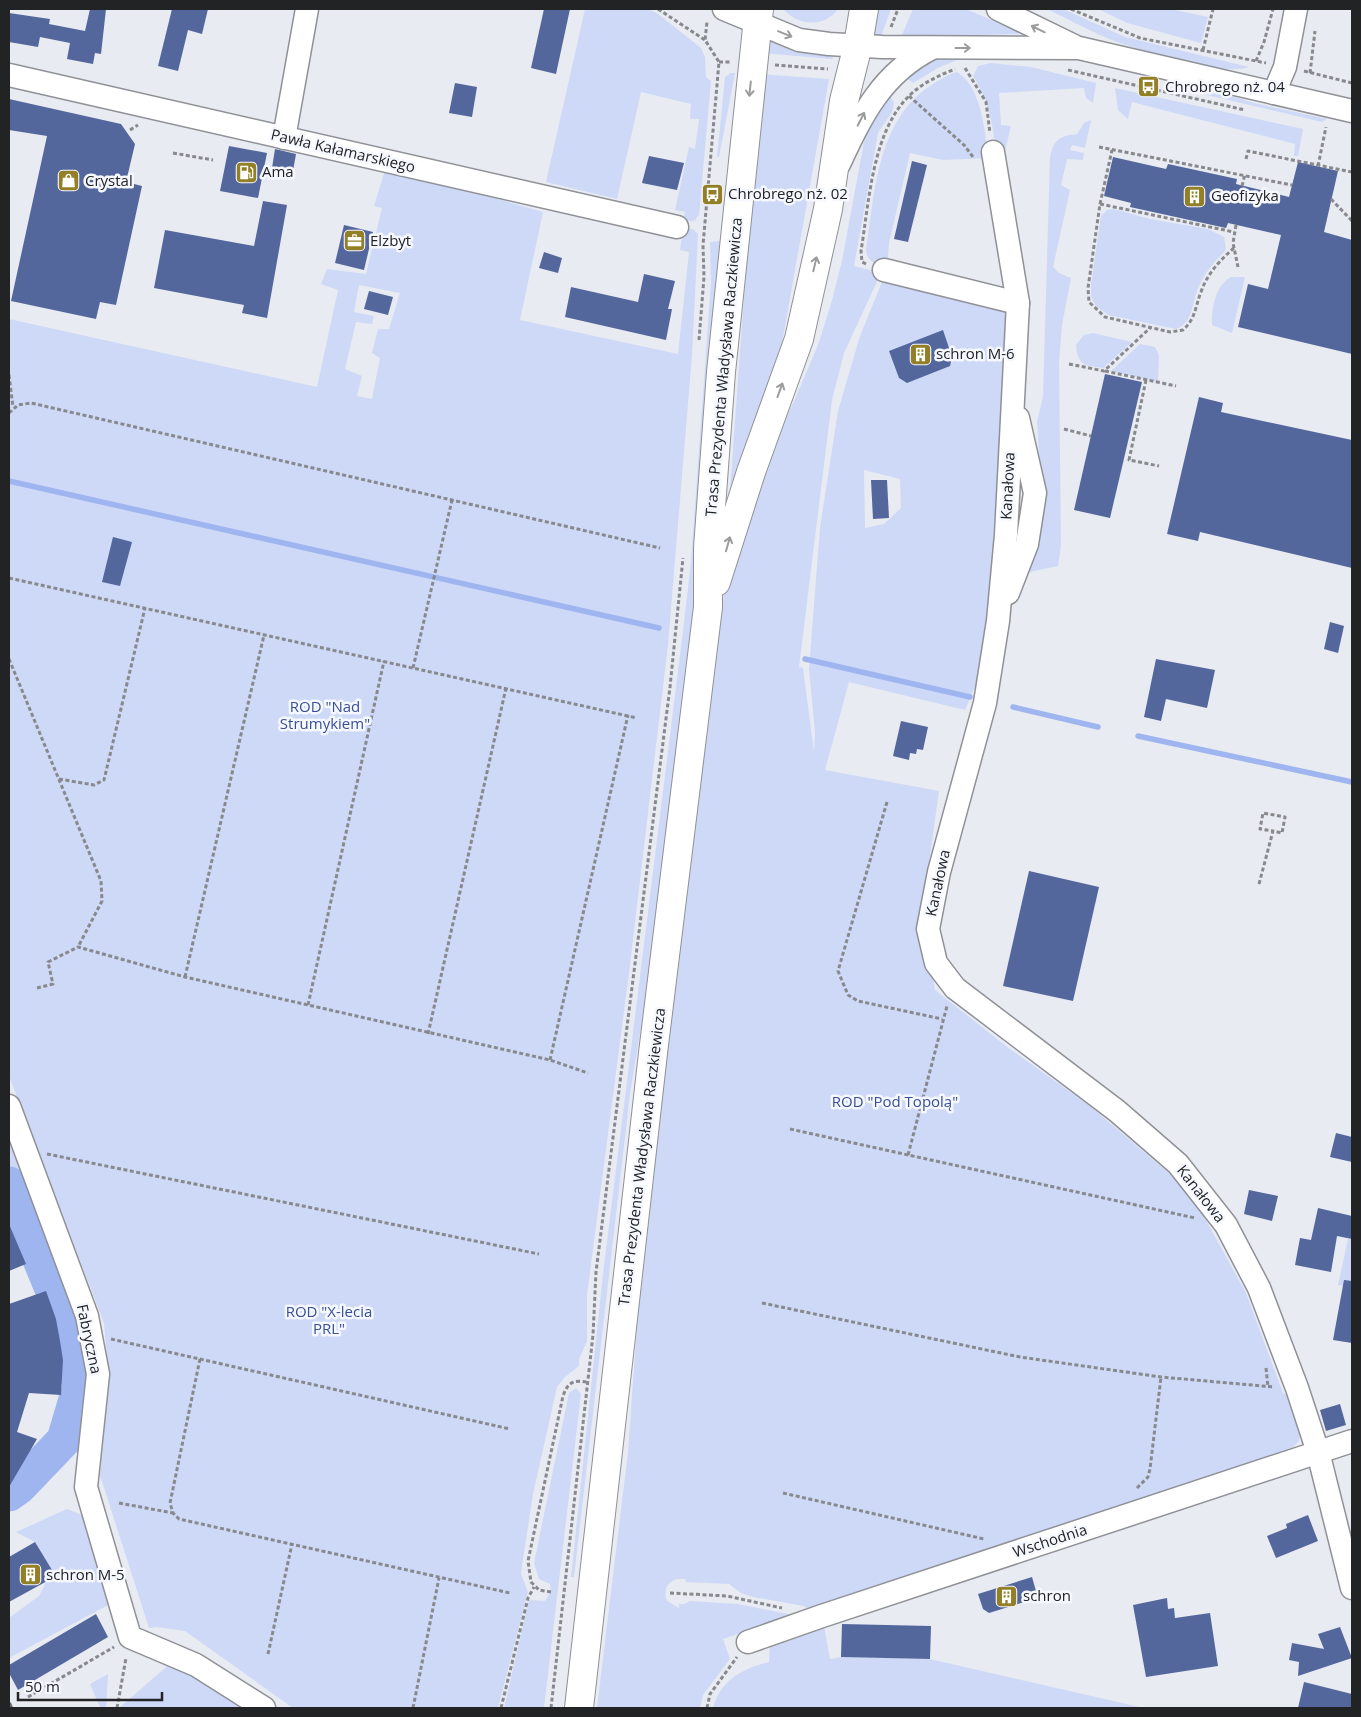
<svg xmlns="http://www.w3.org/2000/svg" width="1361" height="1717" font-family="'Open Sans',sans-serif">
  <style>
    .green { fill: #ced9f7; fill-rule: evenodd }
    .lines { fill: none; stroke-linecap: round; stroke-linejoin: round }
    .stream { stroke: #9fb5f0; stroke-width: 5.5 }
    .river { stroke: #9fb5f0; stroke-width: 35 }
    .building { fill: #54679d }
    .minor-casing { stroke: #8f9197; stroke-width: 25 }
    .major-casing { stroke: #8f9197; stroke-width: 30 }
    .path { stroke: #87898d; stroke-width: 3; stroke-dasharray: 4 2.5; stroke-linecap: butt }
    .minor { stroke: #fff; stroke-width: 22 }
    .major { stroke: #fff; stroke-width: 28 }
    .rail { stroke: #67696c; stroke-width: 4; stroke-dasharray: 6 6; stroke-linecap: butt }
    .oneway { stroke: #9c9c9d }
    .labels { text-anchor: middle; stroke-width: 5; stroke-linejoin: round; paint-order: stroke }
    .poi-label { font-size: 15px; fill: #222325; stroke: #f6f8ff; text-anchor: start }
    .street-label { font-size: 15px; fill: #222325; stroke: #f6f8ff }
    .park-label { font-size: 15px; fill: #394f96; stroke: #f6f8ff }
  </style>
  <rect width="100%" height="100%" fill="#e8ebf1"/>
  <g class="green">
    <path d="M585,9H648L658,14L701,48L705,57L706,77L711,81L699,215L694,221H683L685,212L675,210L689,147L695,149L699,119H690L691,104L641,92L617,199L546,182Z"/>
    <path d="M783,9H838C824,28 798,26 783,9Z"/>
    <path d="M876,9H891L880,39L872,37Z"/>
    <path d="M913,9H966L1019,32L1018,34L901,37Z"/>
    <path d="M1047,9H1063L1125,37L1249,67C1225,77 1143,51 1117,42C1093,33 1070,20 1047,9Z"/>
    <path d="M1098,9H1170L1208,17L1201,43L1127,23Z"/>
    <path d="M764,39L799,52L833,57L832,59L761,53Z"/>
    <path d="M973,53L938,68L913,83L905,77L934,59Z"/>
    <path d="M991,63L1031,67L1096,83L1093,103L1086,98L1084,88L999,93L1001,125L1011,126L1004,155L997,157C992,124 991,105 973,76L978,66Z"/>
    <path d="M957,72C982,87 985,133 988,158L943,160L910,153L889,243L888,258L884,266C874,264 867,261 866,250C875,194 876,125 927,88C936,82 946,75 957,72Z"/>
    <path d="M731,73H735L719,157H717L725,77Z"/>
    <path d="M760,74L829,79L776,377L729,505Z"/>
    <path d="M1115,88L1303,129L1298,156H1294L1295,144L1132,102L1128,119L1118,110Z"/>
    <path d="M888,91L894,103L892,112L878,133L854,266L881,273L844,353L832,400L799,667L803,668L814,752L815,732L809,669L820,528L838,411L860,336L884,277L939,296L1007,310L986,661L965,710L849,682L825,770L939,791L924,898V915L935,990L1006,1046L1090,1106L1178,1181L1202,1213L1246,1293L1283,1393L1289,1396L1300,1435L1299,1441L1293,1447L1175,1492L1133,1501L813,1612L804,1606L753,1597L741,1593L729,1584L686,1582L685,1579C670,1577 662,1588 667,1601L679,1608V1604H685L690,1601L738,1604L793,1615L723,1639L730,1659L703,1695L700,1708H597L628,1452L642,1256L724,593L738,539L776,437L795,399L818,345L831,304L842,261L866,131ZM864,470L900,479L901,508L884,524L865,528Z"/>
    <path d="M1222,93L1254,103L1327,119L1322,122L1203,94Z"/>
    <path d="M1091,120L1085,148L1072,145L1070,150L1084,153L1083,160L1067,159L1061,185L1070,190L1053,267L1059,273L1071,278L1062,325L1059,362L1061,545L1058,566L1025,573L1040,467L1037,422L1043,396L1050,157C1054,139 1060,136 1077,134L1084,123Z"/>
    <path d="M386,167L543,212L520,320L678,354L689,252L680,250L683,229H693L698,234L692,355L668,645L629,973L587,1295V1341L579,1359V1366L565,1377L557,1387L533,1494L522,1566L521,1574L528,1592L498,1708H293L185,1631L157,1627L149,1628L100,1475L107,1358L104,1323L9,1076V319L317,387L338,290L321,284L327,269L366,274L382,208L374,206ZM359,285L400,293L389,329H378L372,353L380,358L372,399L357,396L362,376L345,369L356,322L372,324L374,316L354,312Z"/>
    <path d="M1114,209L1150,219L1208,229L1224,237L1226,250C1216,260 1206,271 1200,284C1191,300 1195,322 1176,329L1108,315L1095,305L1091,296V284L1101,216L1107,210Z"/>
    <path d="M720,241L722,264L696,600L649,978L630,1094L574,1577H571L603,1274L683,631L691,562L711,282L710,242Z"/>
    <path d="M1231,277H1245L1232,333L1212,325C1211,308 1216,285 1231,277Z"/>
    <path d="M1093,333L1132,342L1103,368C1084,365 1078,366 1076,345L1084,335Z"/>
    <path d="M1140,344L1155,347L1159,355L1158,382L1111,371Z"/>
    <path d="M9,1141L85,1342L64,1346L60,1319L9,1209Z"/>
    <path d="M1348,1239H1352V1287L1338,1285Z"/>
    <path d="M576,1388L581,1394L544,1708H504L529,1600L545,1601L551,1591L550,1584L539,1579L534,1563L569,1393Z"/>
    <path d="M67,1509L87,1517L110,1604L9,1658V1618L39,1596L52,1571L35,1542L16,1532Z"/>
    <path d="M824,1626L830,1659L841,1657L930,1659L1144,1708H713C721,1680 742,1669 769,1662L770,1645Z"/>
    <path d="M172,1662L252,1708H119Z"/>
    <path d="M108,1674L106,1708H99L100,1707L90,1684Z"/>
  </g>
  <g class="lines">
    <g class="stream">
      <path d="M9,481L659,628"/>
      <path d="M805,659L970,697"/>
      <path d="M1013,707L1098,727"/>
      <path d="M1138,736L1352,782"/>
    </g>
    <path class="river" d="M9,1184L66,1323L80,1386L64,1440L20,1486L9,1494"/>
  </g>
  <g class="building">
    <path d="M90,9H106L101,54L95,53L93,64L67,59L70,43L40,37L38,47L9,42V13L50,19L49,24L85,31Z"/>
    <path d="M172,9H208L202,34L188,30L178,71L158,66Z"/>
    <path d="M544,9H570L556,74L531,68Z"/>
    <path d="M455,83L477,87L472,117L449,113Z"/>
    <path d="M9,99L121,124L135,144L126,182L142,186L116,305L100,302L96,319L11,301L47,136L9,130Z"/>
    <path d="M229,146L267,153L258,198L220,191Z"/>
    <path d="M275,149L296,154L293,171L272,168Z"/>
    <path d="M649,156L684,163L677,190L642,183Z"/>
    <path d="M1113,157L1166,169L1168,164L1237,179L1236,184L1289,197L1298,162L1338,171L1324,232L1352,240V354L1238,327L1248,284L1268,289L1281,235L1228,223L1226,228L1130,207L1131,203L1104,196Z"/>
    <path d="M912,161L927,165L908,242L894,239Z"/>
    <path d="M263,201L287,205L267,318L242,313L244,305L154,288L165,230L254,246Z"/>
    <path d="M344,225L373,232L364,270L335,263Z"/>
    <path d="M544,252L562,258L558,273L539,268Z"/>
    <path d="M644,274L675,281L668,309H672L666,340L565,317L571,287L638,302Z"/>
    <path d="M369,291L393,297L388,315L364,309Z"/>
    <path d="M943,330L952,357L950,366L907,383L899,378L889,351Z"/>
    <path d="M1105,374L1142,382L1110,518L1074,510Z"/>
    <path d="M1199,397L1223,403L1221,412L1352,440V568L1200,532L1198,541L1167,534Z"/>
    <path d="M871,480H887L889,518L873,519Z"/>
    <path d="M113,537L132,542L120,586L102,582Z"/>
    <path d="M1330,622L1344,626L1338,653L1324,649Z"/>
    <path d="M1156,659L1215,670L1207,708L1166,699L1161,721L1144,717Z"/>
    <path d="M901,721L928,727L923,750L917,749L916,754L910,753L909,760L893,756Z"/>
    <path d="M1029,871L1099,887L1073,1001L1003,986Z"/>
    <path d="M1336,1133L1352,1137V1162L1330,1157Z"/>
    <path d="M1249,1190L1278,1196L1272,1221L1244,1214Z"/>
    <path d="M1318,1208L1352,1216V1239L1337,1236L1331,1272L1295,1265L1300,1238L1311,1240Z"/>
    <path d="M9,1224L26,1264L9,1271Z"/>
    <path d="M1344,1280L1352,1281V1343L1333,1340Z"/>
    <path d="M46,1291L56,1319L60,1341L63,1360L61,1395L29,1393L17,1432L37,1439L9,1487V1304Z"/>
    <path d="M1340,1404L1346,1425L1326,1431L1320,1410Z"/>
    <path d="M1308,1515L1318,1541L1276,1558L1267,1536L1287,1528L1286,1524Z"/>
    <path d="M35,1542L52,1570L49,1580L9,1602V1557Z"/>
    <path d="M1032,1577L1036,1591L1034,1599L989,1613L983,1609L978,1594Z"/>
    <path d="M1167,1598L1168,1609L1174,1608L1175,1618L1210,1613L1218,1666L1146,1677L1133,1605Z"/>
    <path d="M96,1614L108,1637L18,1690L9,1673V1665Z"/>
    <path d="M842,1624L931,1626L930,1659L841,1657Z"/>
    <path d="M1340,1627L1352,1658L1298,1676L1299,1662L1289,1660L1292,1643L1324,1649L1318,1634Z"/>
    <path d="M1304,1682L1352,1694L1351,1708H1298Z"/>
  </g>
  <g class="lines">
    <defs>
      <g id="minor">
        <path d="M724,9L799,40L829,44L882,47L1079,48L1352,111"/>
        <path d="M998,9L1074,46"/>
        <path d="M9,75L677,227"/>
        <path d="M1274,93L1285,67L1296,9"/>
        <path d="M284,138L307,9"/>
        <path d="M993,152L1018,303L1006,535L998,621L985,703L939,872L928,929L936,963L955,988L1117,1111L1178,1164L1226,1225L1259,1288L1297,1388L1318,1452L1352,1588"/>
        <path d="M839,164C862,115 881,74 932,48"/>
        <path d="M884,270L1018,303"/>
        <path d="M1008,593L1027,544L1035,493L1018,418"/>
        <path d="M9,1106L87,1316L98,1374L86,1487L130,1637L196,1665L264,1708"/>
        <path d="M748,1642L822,1616L1352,1441"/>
      </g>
      <g id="major">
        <path d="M716,582L751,472L799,339L828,209L844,101L858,45L864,9"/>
        <path d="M579,1708L653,1053L708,607V548L721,372L759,9"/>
      </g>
    </defs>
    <use href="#minor" class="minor-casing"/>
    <use href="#major" class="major-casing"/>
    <g class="path">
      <path d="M658,9L705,40"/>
      <path d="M1071,9L1140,38L1266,63"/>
      <path d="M891,27L898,9"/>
      <path d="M1203,50L1213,9"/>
      <path d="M1256,61L1264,42L1273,9"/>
      <path d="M719,62H731"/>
      <path d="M775,65L828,69"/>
      <path d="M965,68L986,102L990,133"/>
      <path d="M1068,70L1245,110"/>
      <path d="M1304,71L1352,83"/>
      <path d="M1310,73L1315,31"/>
      <path d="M909,96L964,145L973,157"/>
      <path d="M130,130L138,125"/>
      <path d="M1099,147L1292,185"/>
      <path d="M173,153L213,160"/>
      <path d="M1246,159L1248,151L1352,172"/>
      <path d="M1318,166L1326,127"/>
      <path d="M1242,186L1245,174"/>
      <path d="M1331,199L1352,221"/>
      <path d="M1100,204L1112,150"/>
      <path d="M1236,225L1233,243L1238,267"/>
      <path d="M1234,248C1220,260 1207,274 1201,292C1195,307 1196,318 1183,330L1170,332L1105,317L1089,302L1088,288L1100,204L1234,232"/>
      <path d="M866,264L862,262L861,251C869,203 872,132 909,96C922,83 938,76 955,69"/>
      <path d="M699,340L704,277L703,245L719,62L705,40L707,22"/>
      <path d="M1069,364L1104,371L1150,328"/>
      <path d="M1105,371L1176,386"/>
      <path d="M9,375L13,407"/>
      <path d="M1146,380L1129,460L1159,466"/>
      <path d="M9,413L18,405L31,403L660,548"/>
      <path d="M1064,429L1091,436"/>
      <path d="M9,578L637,718"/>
      <path d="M9,659L101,881L102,901L78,947"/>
      <path d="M413,668L452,500"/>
      <path d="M59,779L94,785L104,780L145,608"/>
      <path d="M887,802L838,971L848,995L858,1001L942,1019"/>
      <path d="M1259,884L1273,831L1282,833L1285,817L1263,813L1260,829L1273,831"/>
      <path d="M185,977L264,635"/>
      <path d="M37,988L53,984L48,962L78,947L185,977L550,1060L588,1073"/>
      <path d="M308,1005L384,661"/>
      <path d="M428,1034L506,688"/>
      <path d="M550,1060L628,715"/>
      <path d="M790,1129L1195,1218"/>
      <path d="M47,1154L539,1254"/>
      <path d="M908,1155L947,1006"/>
      <path d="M762,1303L1020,1357L1161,1377L1274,1387"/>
      <path d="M111,1339L510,1429"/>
      <path d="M200,1359L170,1503L173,1513L179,1519L510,1593"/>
      <path d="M1266,1368L1268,1387"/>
      <path d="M1137,1488L1148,1477L1150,1469L1161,1377"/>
      <path d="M783,1493L984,1539"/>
      <path d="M119,1503L173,1513"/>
      <path d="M551,1592L539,1590L531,1582L528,1561L563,1396C568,1382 573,1380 587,1382"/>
      <path d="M670,1593L727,1596L782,1608"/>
      <path d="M268,1654L292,1544"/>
      <path d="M28,1697L114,1647"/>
      <path d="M117,1708L126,1658"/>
      <path d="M413,1708L439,1578"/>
      <path d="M501,1708L528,1598L534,1587"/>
      <path d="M551,1708L593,1335L596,1272L670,687L683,558"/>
      <path d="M707,1708L710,1694L737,1657"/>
    </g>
    <use href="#minor" class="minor"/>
    <use href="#major" class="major"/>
    <path class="rail" d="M9,1703L11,1708"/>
  </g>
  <defs><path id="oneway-shaft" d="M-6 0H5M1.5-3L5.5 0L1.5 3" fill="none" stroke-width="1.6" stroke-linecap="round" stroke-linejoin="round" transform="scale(1.25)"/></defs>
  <g class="oneway">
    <use href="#oneway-shaft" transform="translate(1038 29) rotate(-154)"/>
    <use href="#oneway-shaft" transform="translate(785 34) rotate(22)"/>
    <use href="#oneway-shaft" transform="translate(963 48)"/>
    <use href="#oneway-shaft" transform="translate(750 89) rotate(96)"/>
    <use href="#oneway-shaft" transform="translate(861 119) rotate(-63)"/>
    <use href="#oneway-shaft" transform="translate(815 264) rotate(-77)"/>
    <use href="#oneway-shaft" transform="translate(780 390) rotate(-70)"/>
    <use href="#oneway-shaft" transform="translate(728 544) rotate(-74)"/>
  </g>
  <defs>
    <symbol id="bus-square" viewBox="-11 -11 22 22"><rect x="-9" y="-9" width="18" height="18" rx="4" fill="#927f26" stroke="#f6f8ff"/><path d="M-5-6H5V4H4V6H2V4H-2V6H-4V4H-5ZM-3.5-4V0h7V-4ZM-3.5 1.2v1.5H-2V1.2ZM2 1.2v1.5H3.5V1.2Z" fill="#fff"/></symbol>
    <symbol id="fuel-square" viewBox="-11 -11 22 22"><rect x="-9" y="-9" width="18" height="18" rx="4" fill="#927f26" stroke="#f6f8ff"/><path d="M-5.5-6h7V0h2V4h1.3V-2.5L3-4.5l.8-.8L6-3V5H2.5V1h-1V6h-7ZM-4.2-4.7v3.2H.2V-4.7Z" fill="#fff"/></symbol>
    <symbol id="shop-square" viewBox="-11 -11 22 22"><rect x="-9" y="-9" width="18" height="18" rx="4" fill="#927f26" stroke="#f6f8ff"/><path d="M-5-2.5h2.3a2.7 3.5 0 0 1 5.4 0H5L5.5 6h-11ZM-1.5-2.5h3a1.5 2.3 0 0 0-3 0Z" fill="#fff"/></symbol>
    <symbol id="building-square" viewBox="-11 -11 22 22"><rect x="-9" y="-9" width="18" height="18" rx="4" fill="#927f26" stroke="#f6f8ff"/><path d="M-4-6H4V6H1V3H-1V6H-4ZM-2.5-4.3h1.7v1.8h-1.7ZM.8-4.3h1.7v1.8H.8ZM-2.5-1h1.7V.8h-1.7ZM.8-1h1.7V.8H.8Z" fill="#fff"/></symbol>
    <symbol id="office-square" viewBox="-11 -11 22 22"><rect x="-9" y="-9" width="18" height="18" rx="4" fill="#927f26" stroke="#f6f8ff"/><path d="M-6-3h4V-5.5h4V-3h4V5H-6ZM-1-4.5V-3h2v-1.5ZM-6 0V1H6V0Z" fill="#fff"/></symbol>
  </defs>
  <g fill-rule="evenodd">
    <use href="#bus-square" x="1136" y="74" width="25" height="25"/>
    <use href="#fuel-square" x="234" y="160" width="25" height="25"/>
    <use href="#shop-square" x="56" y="168" width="25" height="25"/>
    <use href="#bus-square" x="700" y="182" width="25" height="25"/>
    <use href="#building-square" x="1182" y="184" width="25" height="25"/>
    <use href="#office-square" x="342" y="228" width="25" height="25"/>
    <use href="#building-square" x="908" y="342" width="25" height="25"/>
    <use href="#building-square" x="18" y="1562" width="25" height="25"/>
    <use href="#building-square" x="994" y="1584" width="25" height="25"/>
  </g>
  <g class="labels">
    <g class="poi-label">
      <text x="1165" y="92">Chrobrego nż. 04</text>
      <text x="262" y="177">Ama</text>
      <text x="85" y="186">Crystal</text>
      <text x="728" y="199">Chrobrego nż. 02</text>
      <text x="1211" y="201">Geofizyka</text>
      <text x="370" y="246">Elzbyt</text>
      <text x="936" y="359">schron M-6</text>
      <text x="46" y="1580">schron M-5</text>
      <text x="1023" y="1601">schron</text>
    </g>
    <g class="street-label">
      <text transform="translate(343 151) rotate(13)" y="5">Pawła Kałamarskiego</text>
      <text transform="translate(724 367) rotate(-85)" y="5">Trasa Prezydenta Władysława Raczkiewicza</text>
      <text transform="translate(1008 486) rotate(-87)" y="5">Kanałowa</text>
      <text transform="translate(938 883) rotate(-78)" y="5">Kanałowa</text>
      <text transform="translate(642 1157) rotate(-83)" y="5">Trasa Prezydenta Władysława Raczkiewicza</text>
      <text transform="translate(1201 1194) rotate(52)" y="5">Kanałowa</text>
      <text transform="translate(89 1339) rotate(78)" y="5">Fabryczna</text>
      <text transform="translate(1050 1541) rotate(-18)" y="5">Wschodnia</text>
    </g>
    <g class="park-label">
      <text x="325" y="712">ROD "Nad<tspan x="325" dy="17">Strumykiem"</tspan></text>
      <text x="895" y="1107">ROD "Pod Topolą"</text>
      <text x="329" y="1317">ROD "X-lecia<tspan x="329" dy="17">PRL"</tspan></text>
    </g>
  </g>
  <rect width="1361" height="1717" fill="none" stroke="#222325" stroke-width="20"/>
  <path d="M18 1692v8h144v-8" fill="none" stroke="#222325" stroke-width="2.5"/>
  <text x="25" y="1692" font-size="15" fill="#222325" stroke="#f6f8ff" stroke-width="4" paint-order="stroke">50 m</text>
</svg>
